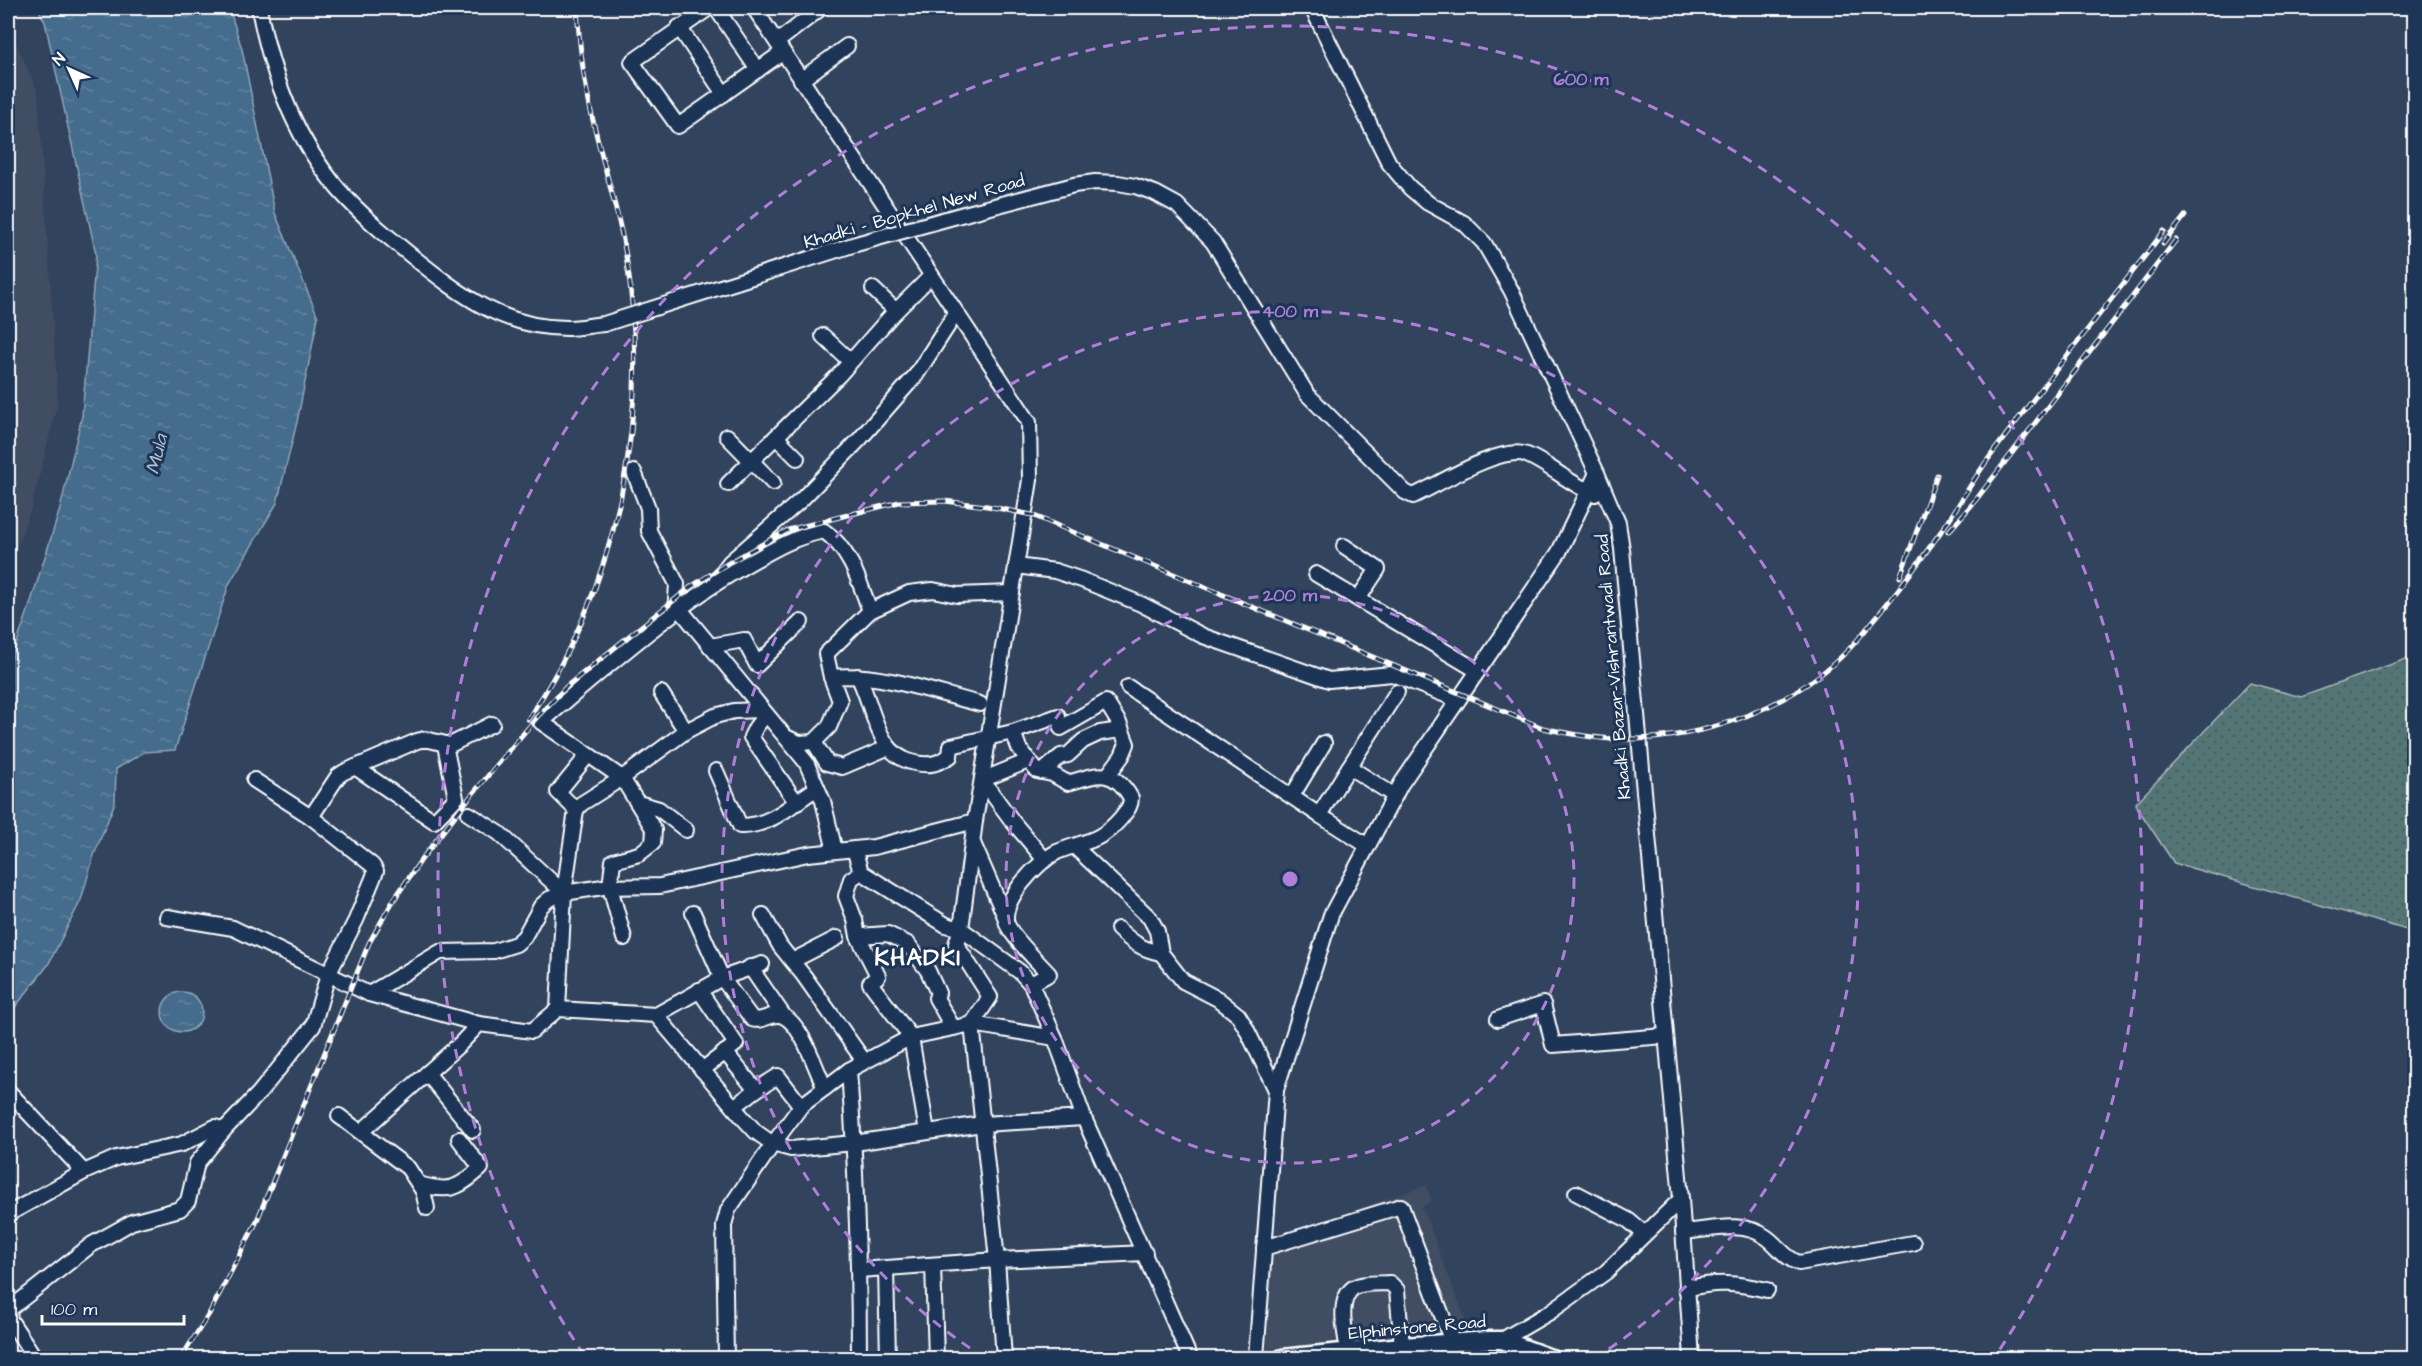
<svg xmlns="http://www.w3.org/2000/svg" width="2422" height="1366" font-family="'Architects Daughter',sans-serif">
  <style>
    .built { fill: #414d62 }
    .grass { fill: url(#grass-dots); stroke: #a9baba; stroke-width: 1.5 }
    .water { fill: url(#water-ripples); stroke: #8fa7ba; stroke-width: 1.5 }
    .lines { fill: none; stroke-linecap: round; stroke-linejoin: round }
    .minor-casing { stroke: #fff; stroke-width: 18 }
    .major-casing { stroke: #fff; stroke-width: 21 }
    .minor { stroke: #1d3557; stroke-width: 14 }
    .major { stroke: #1d3557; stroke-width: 16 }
    .rail-casing { stroke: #fff; stroke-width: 5 }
    .rail { stroke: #1d3557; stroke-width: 3; stroke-dasharray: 9; stroke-linecap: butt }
    .minor-bridge-casing { stroke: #fff; stroke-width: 18; stroke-linecap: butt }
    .minor-bridge { stroke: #1d3557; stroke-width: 14 }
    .ring { fill: none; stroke: #b080d9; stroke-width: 3; stroke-dasharray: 10 8 }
    .labels { text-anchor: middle; stroke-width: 6; stroke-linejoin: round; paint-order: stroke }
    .street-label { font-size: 18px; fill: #fff; stroke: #1d3557 }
    .water-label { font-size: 20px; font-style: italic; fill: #b4c4d1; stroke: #1d3557 }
    .district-label { font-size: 24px; font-weight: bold; letter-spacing: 1.5px; fill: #fff; stroke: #1d3557 }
    .centre { fill: #b080d9; stroke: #1d3557; stroke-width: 3 }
    .ring-label { font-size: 18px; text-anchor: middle; font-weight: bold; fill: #b080d9; stroke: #1d3557; stroke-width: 6; stroke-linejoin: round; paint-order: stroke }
  </style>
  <defs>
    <pattern id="grass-dots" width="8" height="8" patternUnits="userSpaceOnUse" patternTransform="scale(1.5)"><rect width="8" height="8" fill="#537474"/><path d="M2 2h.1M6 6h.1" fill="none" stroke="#4f5c5c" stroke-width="1.8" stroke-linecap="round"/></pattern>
    <pattern id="water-ripples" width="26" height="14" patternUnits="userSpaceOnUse" patternTransform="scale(1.5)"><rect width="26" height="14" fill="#446c8c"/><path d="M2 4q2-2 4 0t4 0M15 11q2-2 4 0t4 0" fill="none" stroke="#60829d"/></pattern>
  </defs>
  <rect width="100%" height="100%" fill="#32435e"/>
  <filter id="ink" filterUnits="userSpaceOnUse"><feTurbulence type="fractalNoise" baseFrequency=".0167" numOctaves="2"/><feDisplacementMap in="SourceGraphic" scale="12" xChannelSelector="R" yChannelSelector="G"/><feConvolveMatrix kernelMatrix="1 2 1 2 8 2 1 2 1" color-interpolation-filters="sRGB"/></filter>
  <g filter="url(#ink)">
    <g class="built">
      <path d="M8,24L38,93L58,401L32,506L8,570Z"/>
      <path d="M1426,1185L1432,1201L1422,1207L1471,1334L1267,1349L1271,1245L1276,1239Z"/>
    </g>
    <path class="grass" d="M2414,656V932L2174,863L2135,804L2250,683L2301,697Z"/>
    <g class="water">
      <path d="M38,8H229L242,49L275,213L318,317L297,422L277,503L229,584L175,750L144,752L116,769L115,802L94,855L81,900L48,965L8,1016V668L28,611L60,509L82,416L96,254L45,22Z"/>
      <circle cx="182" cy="1012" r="20"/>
    </g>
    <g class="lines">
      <defs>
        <g id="minor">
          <path d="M709,8L632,62L678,126L783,52"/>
          <path d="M716,8L758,70"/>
          <path d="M754,8L1029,422L1030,480L975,821L961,929L1020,972L1031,984L1055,1038L1084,1118L1190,1358"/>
          <path d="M1312,8L1389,163L1410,188L1428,203L1464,223L1484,243L1511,290L1597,473L1618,523L1622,549L1681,1199L1692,1358"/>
          <path d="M679,27L724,94"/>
          <path d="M777,42L821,8"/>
          <path d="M801,80L847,46"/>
          <path d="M964,214L1074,185L1095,182L1118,183L1135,186L1155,193L1177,205L1213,242L1307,394L1405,492L1413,496C1438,485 1502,444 1527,455C1551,465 1570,485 1595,494"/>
          <path d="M873,289L896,311"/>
          <path d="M823,336L850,361"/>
          <path d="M727,436L773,483"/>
          <path d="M776,437L797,458"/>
          <path d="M634,472L648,508L649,531L677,584L676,599L679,608L806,762L823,801L835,851"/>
          <path d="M728,484L839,375L891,316L931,276"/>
          <path d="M1344,546L1378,569L1358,599"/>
          <path d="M1016,566L1055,571L1082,580L1141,604L1203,636L1329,680L1392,674L1458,700"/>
          <path d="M1316,574L1478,671"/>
          <path d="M718,578L730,562L801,500L859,440L916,375L956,313"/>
          <path d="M710,646L744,640L757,665L801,622"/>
          <path d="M858,676C874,706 876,756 915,763C930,766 937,764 950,756L951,746L1013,732L1058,716"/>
          <path d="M831,677C881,672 932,692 980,704"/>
          <path d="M1128,687L1319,815"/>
          <path d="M661,693L686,731"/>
          <path d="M766,714L756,727L751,737L797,803"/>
          <path d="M1061,728L1106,702L1119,723L1127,744L1122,756L1108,775"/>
          <path d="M1013,732L1019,748L1037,771L1052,774L1068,783C1097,774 1113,767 1131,798C1131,807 1126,811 1121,818C1098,844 1086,840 1057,852C1038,861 999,902 1007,924C1012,937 1039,963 1049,974L1031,984"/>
          <path d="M786,737L799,743L814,742L829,727L840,701L831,677L826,654L870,611"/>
          <path d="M814,742L827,763L842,767L887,748"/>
          <path d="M1028,761L982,780L1013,822L1045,860"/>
          <path d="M355,767L434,821L456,798L445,745"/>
          <path d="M1349,767L1397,692"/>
          <path d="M716,771L740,826C771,827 793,803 817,788"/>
          <path d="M1042,772L1061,756L1068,755L1083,741L1100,733L1121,730"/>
          <path d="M254,780L311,817"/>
          <path d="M1292,796L1324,743"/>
          <path d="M638,803L659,809L686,830"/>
          <path d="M576,810L558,792L588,755"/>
          <path d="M469,814L499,833L564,893"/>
          <path d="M973,843L1006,919"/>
          <path d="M1368,846L1319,815L1349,767L1395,796"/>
          <path d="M1075,847L1150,918L1157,931L1161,953C1142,950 1131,941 1118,929"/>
          <path d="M854,849L861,872L851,879L846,896L855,920L858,936L878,976L870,983L911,1037L927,1132"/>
          <path d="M861,872L946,925L961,929L956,944L990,997L972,1024L997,1260L1004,1358"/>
          <path d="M693,913L722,978L752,1019C764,1023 772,1011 783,1016C802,1024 816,1070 825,1088"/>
          <path d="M763,915L780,946L804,976L864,1061"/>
          <path d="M167,917L233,928L369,994L479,1024L532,1031L558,1009L656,1015L743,1118L756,1132L773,1144L728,1210L724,1225L726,1358"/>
          <path d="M858,936L888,934L908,944L928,971L938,993L936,998L953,1028"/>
          <path d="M624,938L610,887L613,861L639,854L653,843L654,830L622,778L541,722C609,665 675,605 753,561C776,548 797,536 824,531C850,549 860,583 870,611L909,593L933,590L957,595L1012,593"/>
          <path d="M1161,953L1183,981L1218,999L1238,1015L1246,1028L1276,1090"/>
          <path d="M792,961L837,938"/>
          <path d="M750,967L783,1015"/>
          <path d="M699,990L736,1044L702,1070"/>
          <path d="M369,994L440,952L494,951L516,944L524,937L541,906L549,899L564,893L603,887L660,886L808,854L874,847L975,821"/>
          <path d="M558,1009L564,893L576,810L581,804L622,778L686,731L715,716L734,711L762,710"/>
          <path d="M656,1015L722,978L762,964"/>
          <path d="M1498,1019L1543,1004L1553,1045L1665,1036"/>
          <path d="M1055,1038L972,1024L911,1037L849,1070L801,1106L773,1144L791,1149L854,1143L982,1124L1084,1118"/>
          <path d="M725,1052L756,1090L734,1107"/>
          <path d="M849,1070C856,1166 859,1262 859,1358"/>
          <path d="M427,1073L473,1130"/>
          <path d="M756,1090L778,1076L801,1106"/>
          <path d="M8,1091L84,1172"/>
          <path d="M339,1116L408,1168L423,1191L427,1208"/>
          <path d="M362,1131L460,1044L479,1024"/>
          <path d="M419,1184C449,1193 458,1189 481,1168L459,1139"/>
          <path d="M1576,1193L1628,1220L1645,1234"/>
          <path d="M8,1214L84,1172L116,1158L182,1144L215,1127L224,1130"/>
          <path d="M1683,1232C1710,1230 1742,1220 1766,1237C1779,1246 1784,1258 1799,1263L1913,1243"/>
          <path d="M1264,1248L1401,1206L1452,1342"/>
          <path d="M933,1265L936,1358"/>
          <path d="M886,1268L888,1358"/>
          <path d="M859,1270L997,1260L1145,1253"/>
          <path d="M1686,1289C1717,1281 1736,1283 1767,1290"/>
          <path d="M1502,1340L1550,1312L1606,1272L1681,1199"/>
          <path d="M1348,1352C1346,1334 1336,1301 1353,1288C1362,1282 1380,1284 1390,1283L1397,1290L1402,1346"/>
          <path d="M35,1358L10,1320L9,1311L11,1308L91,1245L111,1234L132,1222L180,1209L188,1201L197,1163L224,1130L260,1092L313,1026L328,975L356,920L376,871L372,865L311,817L338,776L344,772L417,741L425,739L450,745L492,724"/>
          <path d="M1256,1358L1276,1090L1331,915L1401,784L1559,552L1597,473"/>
        </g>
        <path id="major" d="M1282,1358L1402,1346L1489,1340H1502L1551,1358"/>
      </defs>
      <use href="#minor" class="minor-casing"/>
      <use href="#major" class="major-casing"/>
      <use href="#minor" class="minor"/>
      <use href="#major" class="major"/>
      <defs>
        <g id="rail">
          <path d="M2163,244L2185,216"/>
          <path d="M1949,531L1975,501L2176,240"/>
          <path d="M1900,577L1937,475"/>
          <path d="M528,719C619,585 652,414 626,256C617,202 598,151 588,97C582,68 579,38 577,8"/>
          <path d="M181,1358L209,1314L256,1223L369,943L393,901L421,860L460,809L538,716L567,686L639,628L692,586L730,562L788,530L899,502L944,501L987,506L1032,515L1543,728C1566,733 1590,738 1614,739C1703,742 1801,706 1859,638C1888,604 1916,567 1942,530C1958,507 1972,481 1989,458C2046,381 2106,307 2164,231"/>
        </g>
      </defs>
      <use href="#rail" class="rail-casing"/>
      <use href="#rail" class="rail"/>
      <defs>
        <path id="minor-bridge" d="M259,8C271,72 295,139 339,190C361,215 387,236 413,257C461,295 503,328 567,328C579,328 592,325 604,324L856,244L964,214"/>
      </defs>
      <use href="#minor-bridge" class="minor-bridge-casing"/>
      <use href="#minor-bridge" class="minor-bridge"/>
    </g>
  </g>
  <g class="ring">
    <circle cx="1290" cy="879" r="284"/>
    <path d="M985 1358A568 568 0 1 1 1595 1358"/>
    <path d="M584 1355A852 852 0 1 1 1996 1355"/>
  </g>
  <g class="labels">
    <g class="street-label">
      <text transform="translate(914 211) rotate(-16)" y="6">Khadki - Bopkhel New Road</text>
      <text transform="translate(1613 667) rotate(-95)" y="6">Khadki Bazar-Vishrantwadi Road</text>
      <text transform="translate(1417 1327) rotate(-5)" y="6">Elphinstone Road</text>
    </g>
    <g class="water-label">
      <text transform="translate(156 454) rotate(-77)" y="7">Mula</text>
    </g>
    <g class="district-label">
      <text x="918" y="965">KHADKI</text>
    </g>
  </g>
  <circle cx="1290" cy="879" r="9" class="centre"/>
  <g class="ring-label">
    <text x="1581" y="85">600 m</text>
    <text x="1290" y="317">400 m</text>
    <text x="1290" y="601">200 m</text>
  </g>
  <rect width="2422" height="1366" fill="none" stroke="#1d3557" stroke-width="30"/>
  <rect x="15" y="15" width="2392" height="1336" fill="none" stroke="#fff" stroke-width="2" filter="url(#ink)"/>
  <g transform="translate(69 69) rotate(315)" stroke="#1d3557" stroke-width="4.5" paint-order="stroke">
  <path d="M0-4.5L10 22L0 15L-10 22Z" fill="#ffffff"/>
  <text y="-9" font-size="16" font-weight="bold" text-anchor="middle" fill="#ffffff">N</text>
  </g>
  <path d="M42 1315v9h142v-9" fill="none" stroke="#ffffff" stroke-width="3"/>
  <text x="51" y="1315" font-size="18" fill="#ffffff" stroke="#1d3557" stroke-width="4.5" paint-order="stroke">100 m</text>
</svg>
